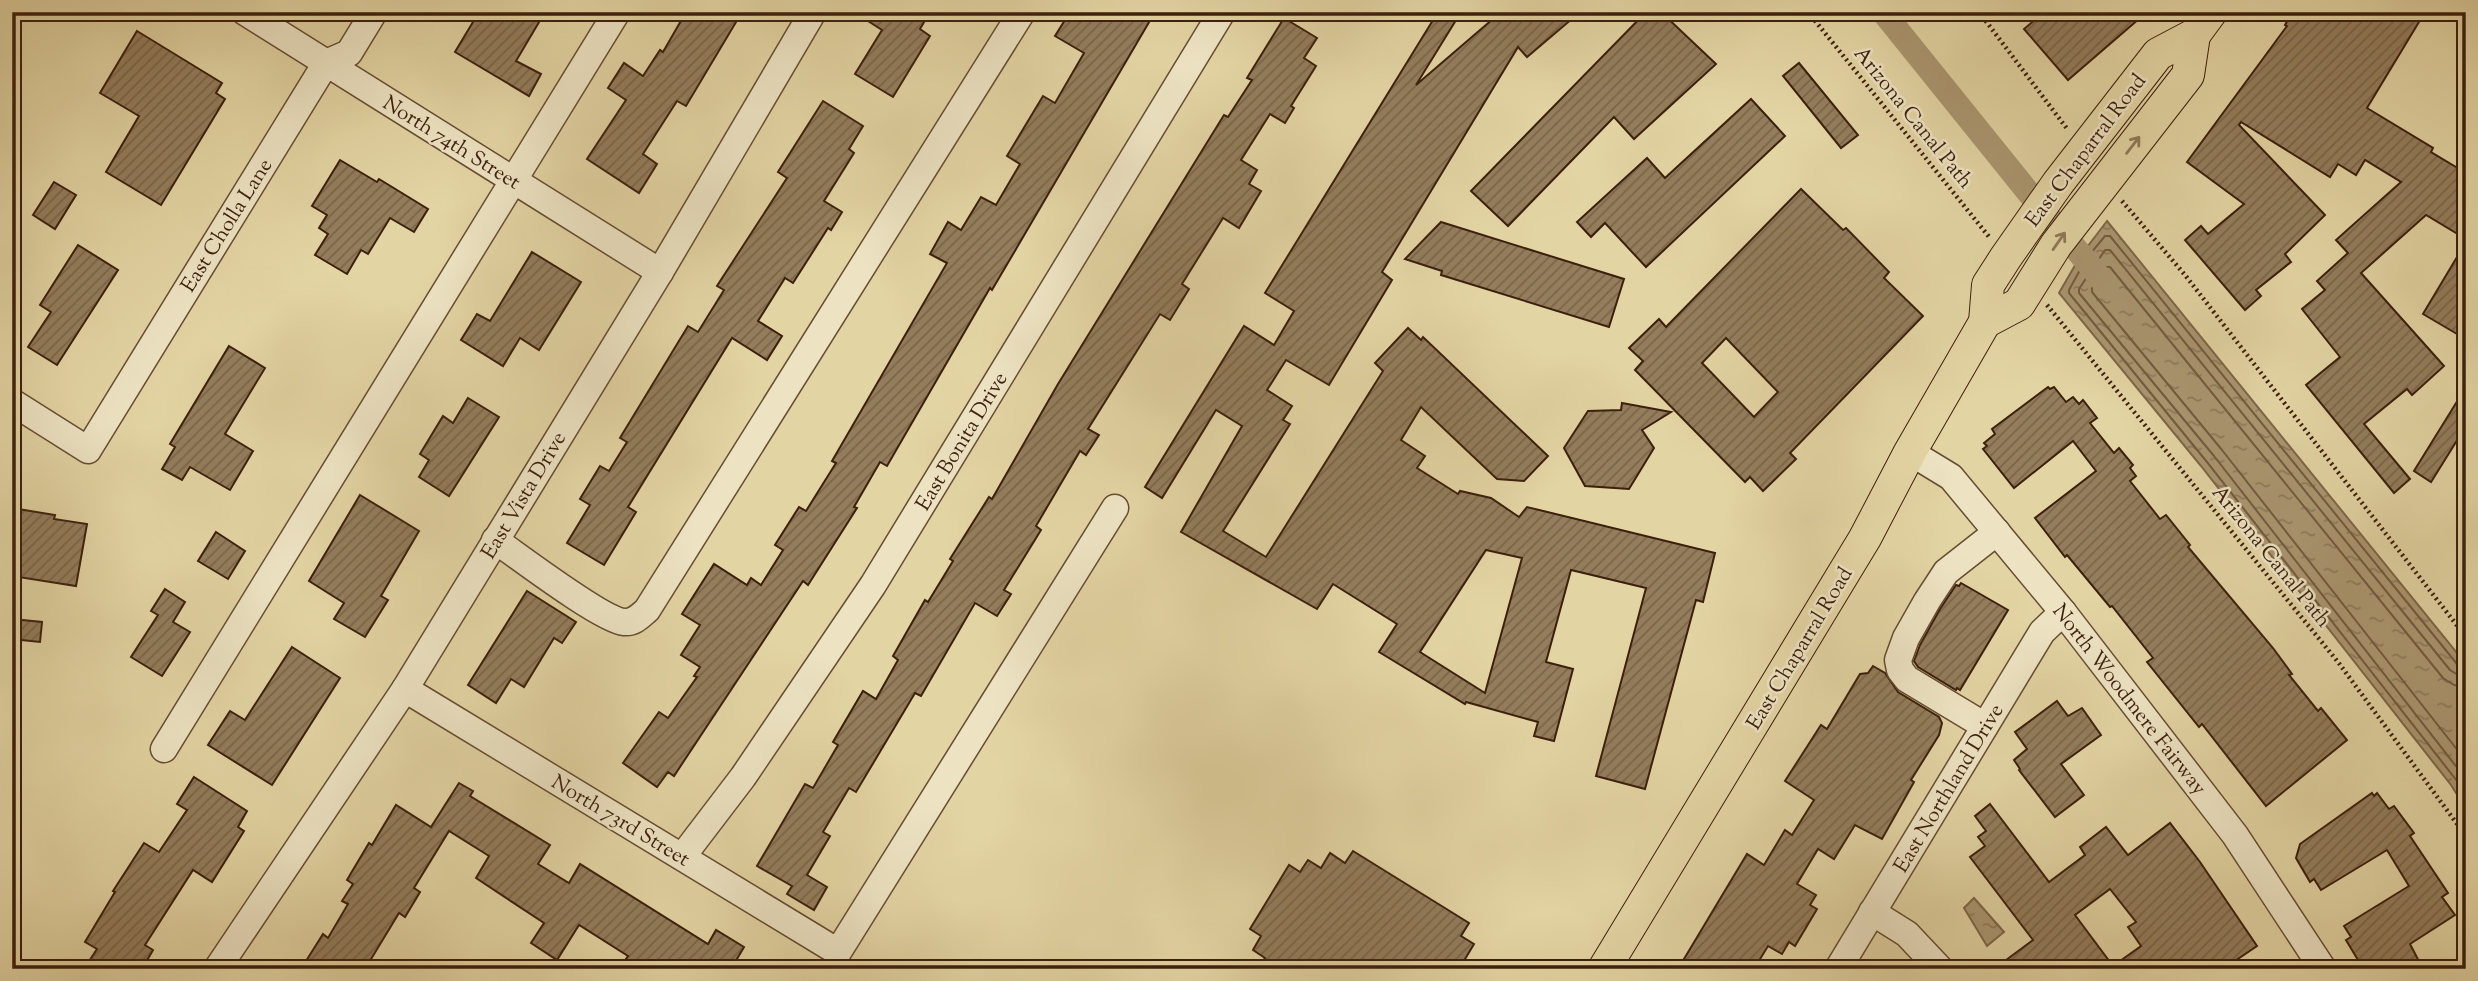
<svg xmlns="http://www.w3.org/2000/svg" width="2478" height="981" font-family="'Sorts Mill Goudy',serif">
  <style>
    .water { fill: url(#water-ripples); stroke: #7e6648; stroke-width: 2 }
    .lines { fill: none; stroke-linecap: round; stroke-linejoin: round }
    .shore { stroke: #735a3e; stroke-width: 2 }
    .canal { stroke: #aa9670; stroke-width: 24 }
    .building { fill: url(#building-hatch); stroke: #3c1f0d; stroke-width: 2; fill-rule: evenodd }
    .minor-casing { stroke: #664c32; stroke-width: 29 }
    .major-casing { stroke: #3c1f0d; stroke-width: 34 }
    .path { stroke: #3c1f0d; stroke-width: 4.5; stroke-dasharray: 2 3.5; stroke-linecap: butt }
    .minor { stroke: #ede3c3; stroke-width: 26 }
    .major { stroke: #e3d4a3; stroke-width: 32 }
    .oneway { stroke: #907a58 }
    .labels { text-anchor: middle; stroke-width: 5; stroke-linejoin: round; paint-order: stroke }
    .street-label { font-size: 21px; fill: #3c1f0d; stroke: #ede3c3 }
  </style>
  <defs>
    <pattern id="water-ripples" width="26" height="14" patternUnits="userSpaceOnUse" patternTransform="scale(1.75)"><rect width="26" height="14" fill="#aa9670"/><path d="M2 4q2-2 4 0t4 0M15 11q2-2 4 0t4 0" fill="none" stroke="#8c7a5a"/></pattern>
    <pattern id="building-hatch" width="6" height="6" patternUnits="userSpaceOnUse" patternTransform="scale(1.75)"><rect width="6" height="6" fill="#937d5b"/><path d="M-1 1l2-2M0 6l6-6M5 7l2-2" fill="none" stroke="#79664a"/></pattern>
  </defs>
  <rect width="100%" height="100%" fill="#e3d4a3"/>
  <filter id="stains"><feTurbulence type="fractalNoise" baseFrequency=".00286" numOctaves="4"/><feColorMatrix values="0 0 0 0 .2 0 0 0 0 .09 0 0 0 0 .02 0 0 0 .5 -.17"/></filter>
  <radialGradient id="worn" r=".72"><stop offset=".6" stop-color="#630" stop-opacity="0"/><stop offset="1" stop-color="#630" stop-opacity=".3"/></radialGradient>
  <g class="water">
    <path d="M2107,221L2466,664V809L2451,785L2201,466L2059,293L2081,255Z"/>
    <path d="M1974,898L2004,932L1987,946L1964,908Z"/>
  </g>
  <g class="lines">
    <g class="shore">
      <path d="M2466,667L2457,664L2110,236H2105L2086,259L2069,290V293L2207,462L2457,781L2466,796"/>
      <path d="M2466,676L2458,675L2450,670L2110,250H2105L2079,289V293L2214,456L2466,779"/>
      <path d="M2466,687L2454,685L2443,678L2110,267H2105L2092,288V292L2222,450L2466,761"/>
    </g>
    <path class="canal" d="M1883,12L2028,192L2102,280"/>
  </g>
  <g class="building">
    <path d="M479,12H545L516,61L541,74L529,96L455,52Z"/>
    <path d="M686,12H742L686,106L677,101L643,154L657,164L639,193L587,159L626,100L608,88L624,63L643,76L660,50L663,52Z"/>
    <path d="M854,12H930L920,29L930,36L893,97L855,74L882,30Z"/>
    <path d="M1070,12H1155L992,290L990,288L887,466L880,462L854,507L857,508L808,585L803,581L674,776L668,772L657,787L623,763L659,712L668,718L697,677L694,676L700,667L681,655L700,625L682,614L714,564L747,585L751,578L761,585L783,550L775,545L799,507L806,511L836,463L832,461L947,263L930,254L948,222L961,230L981,197L996,205L1020,164L1007,156L1043,96L1055,103L1084,53L1055,36Z"/>
    <path d="M1438,12H1461L1416,85L1501,12H1580L1527,57L1518,47L1382,272L1392,280L1329,385L1286,360L1267,390L1292,406L1283,420L1290,424L1223,531L1266,557L1383,371L1375,363L1408,328L1421,340L1423,337L1548,456L1524,481L1497,479L1421,407L1401,440L1425,456L1417,468L1458,494L1460,491L1491,498L1519,517L1527,507L1715,553L1703,602L1696,600L1645,789L1596,776L1646,588L1571,570L1546,662L1573,669L1554,741L1534,736L1538,722L1466,702L1465,704L1379,652L1397,624L1333,584L1317,609L1181,532L1242,426L1216,410L1162,498L1145,487L1244,326L1274,345L1294,311L1265,293ZM1486,550L1522,558L1485,693L1420,652Z"/>
    <path d="M1646,12H1661L1716,64L1634,139L1614,117L1508,226L1471,191Z"/>
    <path d="M2044,12H2147L2068,80L2024,29Z"/>
    <path d="M2292,12H2425L2367,108L2433,148L2431,152L2466,173V239L2426,215L2361,273L2444,366L2412,395L2407,389L2364,424L2410,479L2394,493L2306,385L2340,357L2302,309L2325,290L2317,281L2348,253L2336,240L2401,182L2365,160L2356,175L2338,164L2330,177L2241,122L2239,125L2325,215L2285,254L2291,262L2256,290L2261,296L2245,310L2185,240L2201,226L2208,234L2244,204L2187,162L2287,26L2285,25Z"/>
    <path d="M1284,18L1317,38L1304,58L1316,66L1291,106L1294,108L1285,123L1270,114L1241,160L1257,170L1249,184L1261,191L1239,228L1223,218L1182,284L1189,289L1170,320L1160,314L1088,429L1099,435L1086,455L1080,451L1036,526L1041,530L1004,590L1011,594L997,616L975,603L921,696L915,693L856,792L849,788L823,832L830,836L807,875L827,887L814,910L787,894L792,886L757,866L805,784L813,788L838,745L833,742L863,691L876,699L898,660L893,656L925,600L928,602L953,561L950,559L989,497L992,499L1058,384L1224,115L1228,117L1252,80L1247,78Z"/>
    <path d="M137,31L222,83L216,93L225,99L161,205L106,172L139,116L100,93Z"/>
    <path d="M1799,63L1858,135L1841,148L1783,76Z"/>
    <path d="M1751,99L1785,136L1646,267L1605,223L1591,237L1577,222L1647,158L1665,178Z"/>
    <path d="M823,101L863,126L849,149L854,153L824,201L842,212L831,230L828,228L793,283L785,278L758,321L782,336L767,360L732,338L628,507L636,512L604,565L567,543L590,505L580,499L600,466L609,471L627,442L620,438L688,326L698,332L724,290L717,286L787,178L778,172Z"/>
    <path d="M340,160L377,182L379,179L428,209L414,232L390,218L368,254L361,250L347,274L315,255L328,234L319,228L327,215L312,206Z"/>
    <path d="M54,182L76,195L55,229L33,215Z"/>
    <path d="M1801,189L1843,230L1846,228L1889,272L1884,278L1923,316L1790,453L1796,459L1763,491L1750,477L1745,482L1635,370L1643,361L1629,348L1659,319L1666,327ZM1726,338L1778,392L1754,417L1702,363Z"/>
    <path d="M1441,222L1624,279L1609,327L1441,275L1442,271L1405,259Z"/>
    <path d="M2466,242V320L2457,334L2423,314Z"/>
    <path d="M78,245L118,270L57,365L28,347L51,312L40,305Z"/>
    <path d="M532,252L581,282L539,350L520,338L503,366L461,340L477,314L490,321Z"/>
    <path d="M229,346L265,368L225,434L253,451L230,490L190,467L182,480L162,469L175,447L170,444Z"/>
    <path d="M2048,387L2050,389L2054,387L2066,402L2073,397L2079,404L2083,400L2097,418L2090,423L2114,453L2119,448L2133,465L2130,468L2136,476L2130,481L2160,519L2166,515L2190,545L2188,547L2273,648L2292,674L2289,675L2318,711L2321,708L2347,740L2266,806L2202,724L2199,727L2147,662L2153,658L2112,606L2110,607L2067,555L2065,557L2035,518L2096,471L2073,441L2014,488L1983,449L1987,446L1984,443L1995,434L1992,429Z"/>
    <path d="M2466,387V426L2431,482L2414,471Z"/>
    <path d="M468,398L499,417L449,496L419,477L429,460L420,454L443,416L453,423Z"/>
    <path d="M1622,403L1671,412L1642,430L1654,448L1629,489L1585,486L1564,448L1588,411L1621,410Z"/>
    <path d="M360,495L419,531L381,596L388,600L365,637L334,619L344,603L309,581Z"/>
    <path d="M12,508L55,515L54,519L87,524L76,586L12,576Z"/>
    <path d="M216,532L245,551L228,579L198,561Z"/>
    <path d="M1961,583L2008,610L1960,690L1957,688L1956,690L1918,667L1914,661L1920,645L1940,609L1956,585L1959,586Z"/>
    <path d="M165,589L185,602L173,622L190,632L162,676L131,657L158,615L151,611Z"/>
    <path d="M527,591L576,622L562,643L554,638L524,687L511,679L496,703L468,685Z"/>
    <path d="M12,619L42,622L40,642L12,639Z"/>
    <path d="M292,647L340,678L272,785L208,745L230,711L245,720Z"/>
    <path d="M1873,666L1885,673L1898,692L1939,717L1942,723L1939,735L1911,780L1914,782L1882,839L1855,825L1834,859L1818,849L1797,884L1816,895L1810,905L1817,909L1795,946L1789,942L1782,954L1768,946L1754,969H1678L1747,854L1764,865L1785,830L1792,835L1814,800L1785,781L1821,725L1827,729L1860,674L1868,673Z"/>
    <path d="M2057,701L2068,716L2082,708L2101,735L2061,764L2084,795L2055,817L2019,770L2020,769L2014,760L2027,749L2015,732Z"/>
    <path d="M194,777L247,811L238,827L244,831L212,882L193,870L145,945L153,950L142,969H84L97,949L85,942L115,892L113,891L144,843L159,852L187,810L177,804Z"/>
    <path d="M459,783L473,791L470,796L550,845L538,864L569,883L580,864L708,944L716,930L744,947L731,969H636L624,962L628,956L579,925L557,960L531,943L544,923L476,878L489,856L449,831L414,888L420,892L405,917L399,913L365,969H301L323,934L328,938L348,904L342,901L353,884L347,880L369,843L372,845L396,805L431,827Z"/>
    <path d="M2372,793L2374,796L2377,793L2389,809L2394,806L2414,833L2410,836L2448,893L2442,897L2455,915L2410,944L2423,969H2371L2361,965L2346,940L2351,937L2344,926L2409,886L2387,850L2321,890L2314,879L2310,882L2296,858L2300,844Z"/>
    <path d="M1990,804L2049,882L2085,855L2080,847L2106,827L2128,855L2170,823L2200,862L2257,946L2223,969H1994L2033,940L1970,857L1985,846L1978,837L1986,831L1975,816ZM2110,889L2136,922L2128,927L2141,946L2113,966L2075,915Z"/>
    <path d="M1353,851L1469,923L1461,936L1474,944L1459,969H1258L1265,958L1253,950L1261,936L1250,929L1289,865L1300,872L1308,860L1321,868L1330,853L1345,863Z"/>
  </g>
  <g class="lines">
    <defs>
      <g id="minor">
        <path d="M245,12L660,272"/>
        <path d="M12,402L88,450L326,63L349,53L374,12"/>
        <path d="M1910,452L1951,477L2063,612L2235,835L2323,969"/>
        <path d="M495,540C518,556 602,620 624,622C634,623 640,616 647,610L1022,12"/>
        <path d="M405,689L838,952L1115,508"/>
        <path d="M1985,726L1907,679L1900,670L1898,660L1906,638L1927,601L1946,572L1997,532"/>
        <path d="M164,749L617,12"/>
        <path d="M682,857L743,777L873,585L1222,12"/>
        <path d="M1872,912L1907,934L1940,969"/>
        <path d="M217,969L405,689L660,272L813,12"/>
        <path d="M1838,969L2042,632L2063,612"/>
      </g>
      <g id="major">
        <path d="M1985,322L2019,304L2056,245L2188,75L2194,35"/>
        <path d="M1604,969L1865,538L1910,452L1985,322L1988,285L2006,257L2058,183L2158,54L2194,35L2211,12"/>
      </g>
    </defs>
    <use href="#minor" class="minor-casing"/>
    <use href="#major" class="major-casing"/>
    <g class="path">
      <path d="M1808,12L1990,238"/>
      <path d="M1979,12L2068,130"/>
      <path d="M2122,201L2185,275L2466,637"/>
      <path d="M2047,305L2338,662L2466,836"/>
    </g>
    <use href="#minor" class="minor"/>
    <use href="#major" class="major"/>
  </g>
  <defs><path id="oneway-shaft" d="M-6 0H5M1.5-3L5.5 0L1.5 3" fill="none" stroke-width="1.6" stroke-linecap="round" stroke-linejoin="round" transform="scale(1.75)"/></defs>
  <g class="oneway">
    <use href="#oneway-shaft" transform="translate(2133 145) rotate(-52)"/>
    <use href="#oneway-shaft" transform="translate(2059 241) rotate(-55)"/>
  </g>
  <g class="labels">
    <g class="street-label">
      <text transform="translate(1914 117) rotate(51)" y="7">Arizona Canal Path</text>
      <text transform="translate(452 142) rotate(32)" y="7">North 74th Street</text>
      <text transform="translate(2085 150) rotate(-53)" y="7">East Chaparral Road</text>
      <text transform="translate(226 225) rotate(-58)" y="7">East Cholla Lane</text>
      <text transform="translate(961 441) rotate(-59)" y="7">East Bonita Drive</text>
      <text transform="translate(523 495) rotate(-59)" y="7">East Vista Drive</text>
      <text transform="translate(2272 556) rotate(51)" y="7">Arizona Canal Path</text>
      <text transform="translate(1799 648) rotate(-59)" y="7">East Chaparral Road</text>
      <text transform="translate(2130 699) rotate(52)" y="7">North Woodmere Fairway</text>
      <text transform="translate(1948 788) rotate(-59)" y="7">East Northland Drive</text>
      <text transform="translate(621 820) rotate(31)" y="7">North 73rd Street</text>
    </g>
  </g>
  <rect width="2478" height="981" fill="none" stroke="#e3d4a3" stroke-width="42"/>
  <rect x="14" y="14" width="2450" height="953" fill="none" stroke="#3c1f0d" stroke-width="3.5"/>
  <rect x="21" y="21" width="2436" height="939" fill="none" stroke="#3c1f0d" stroke-width="2"/>
  <rect width="100%" height="100%" filter="url(#stains)"/>
  <rect width="100%" height="100%" fill="url(#worn)"/>
</svg>
